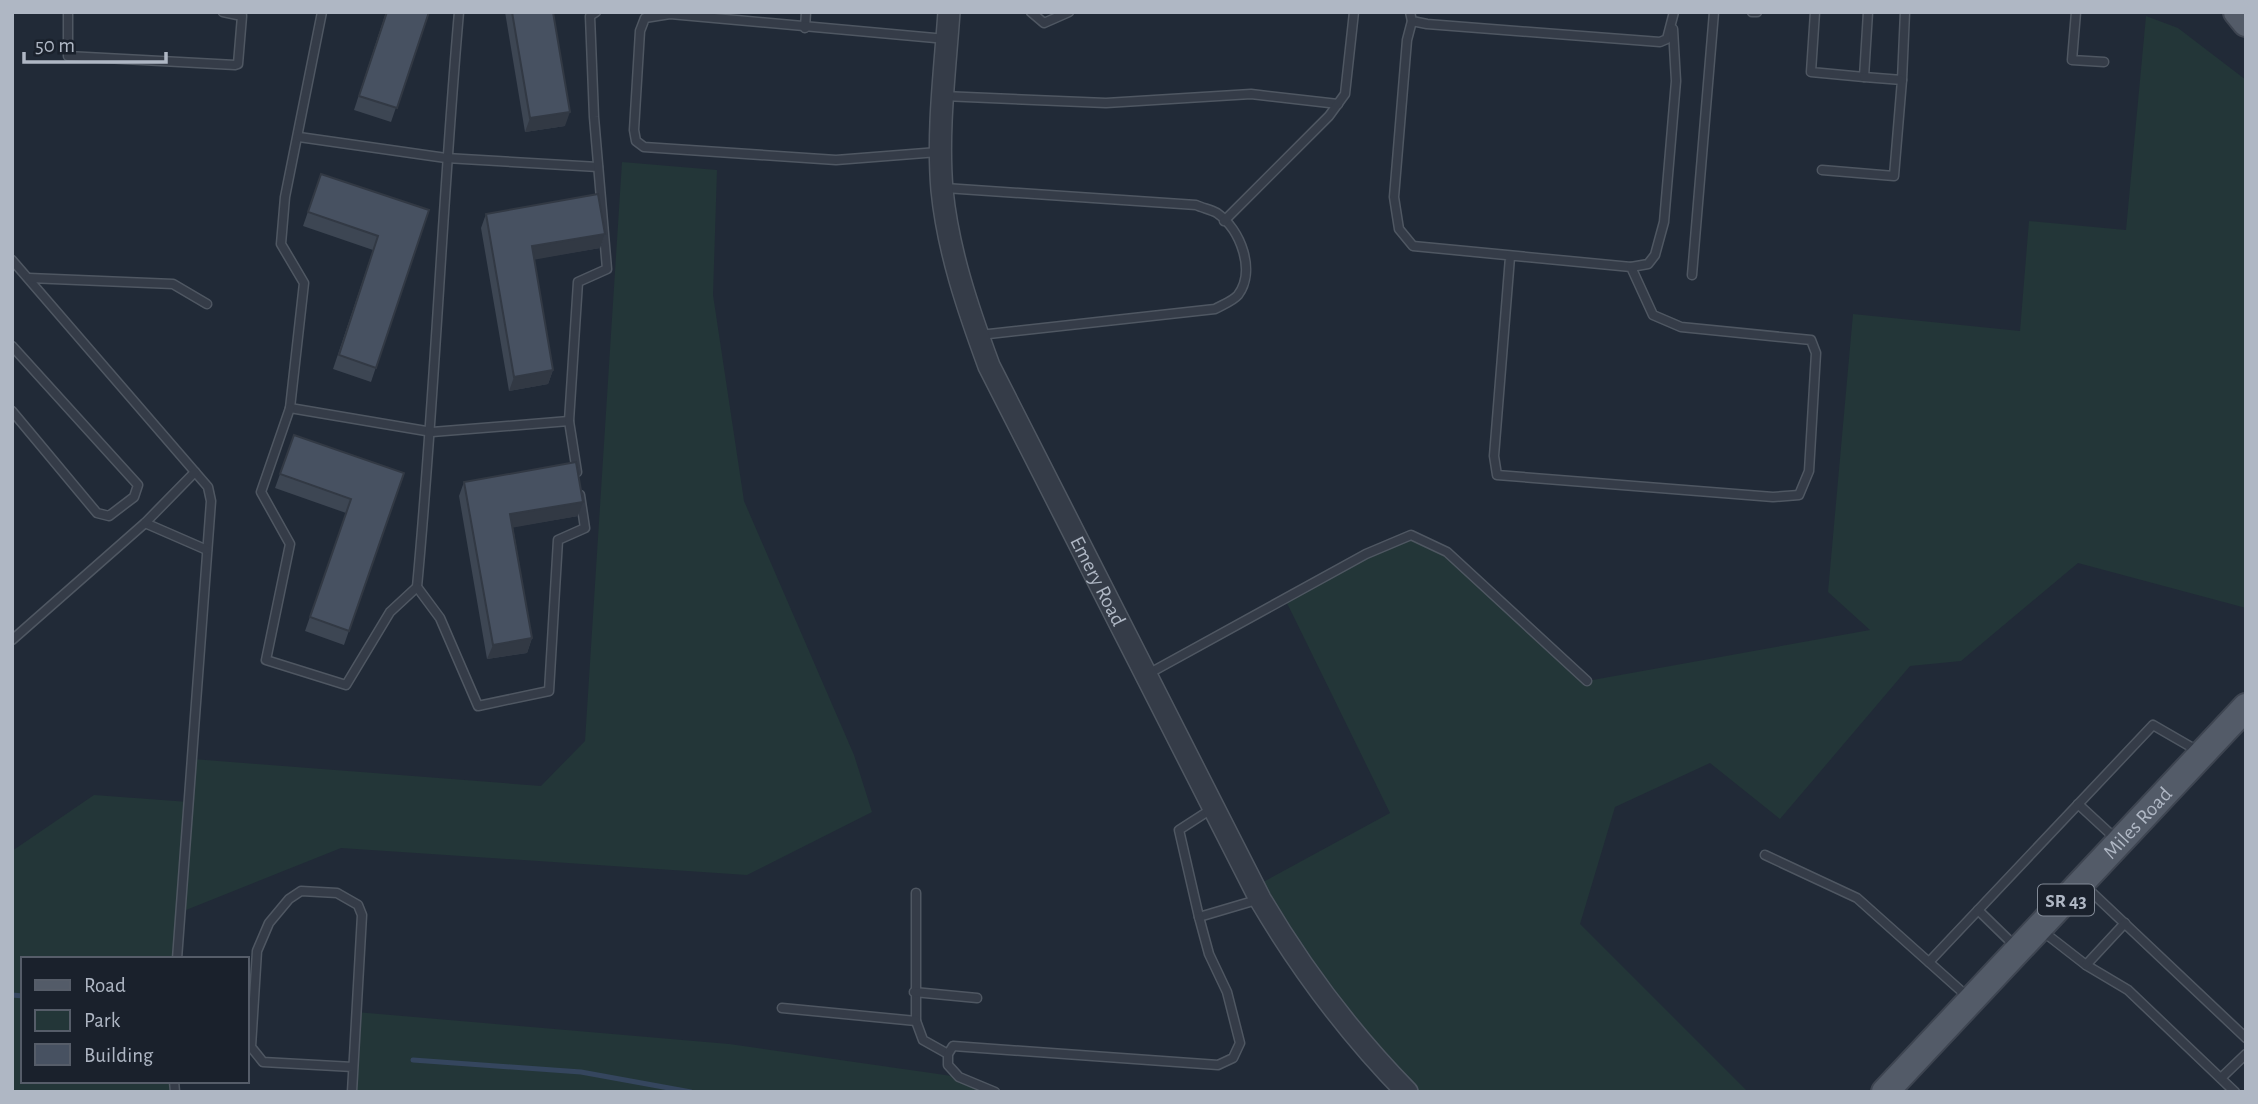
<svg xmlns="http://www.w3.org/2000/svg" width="2258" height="1104" font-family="'Alegreya Sans',sans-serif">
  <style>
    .green { fill: #233638 }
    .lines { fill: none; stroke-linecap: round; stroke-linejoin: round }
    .stream { stroke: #35465e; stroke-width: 5 }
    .service-casing { stroke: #4f5762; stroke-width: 11 }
    .tertiary-casing { stroke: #4f5762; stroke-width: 24 }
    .primary-casing { stroke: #3e4551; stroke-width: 30 }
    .service { stroke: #353c48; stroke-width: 8 }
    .tertiary { stroke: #353c48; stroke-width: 21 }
    .primary { stroke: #535b68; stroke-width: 26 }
    .wall { fill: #3d4653 }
    .shaded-wall { fill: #323944 }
    .building { fill: #475161; stroke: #323944; stroke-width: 2 }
    .labels { text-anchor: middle; stroke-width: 5; stroke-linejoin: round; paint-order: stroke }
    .shield { fill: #1a212c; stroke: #828a96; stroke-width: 2 }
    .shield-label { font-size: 19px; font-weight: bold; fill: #afb7c4 }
    .street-label { font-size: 21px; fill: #afb7c4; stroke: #1a212c }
  </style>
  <rect width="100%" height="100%" fill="#212a37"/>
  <g class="green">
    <path d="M2146,16L2178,28L2246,80V608L2078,563L1961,661L1910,666L1780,819L1710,763L1615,807L1580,924L1748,1092H1407L1254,887L1390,813L1285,599L1411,535L1447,552L1587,681L1870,630L1828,592L1853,314L2020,331L2029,221L2126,230Z"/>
    <path d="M622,162L717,170L713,295L744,501L854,755L872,812L747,875L341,848L181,912L177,959H23V1081H174L175,1092H12V851L94,795L189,802L193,759L541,786L585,741Z"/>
    <path d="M356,1012L729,1044L959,1077L995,1092H352Z"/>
  </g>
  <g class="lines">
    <g class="stream">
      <path d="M12,995L23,996"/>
      <path d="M413,1060L581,1072L691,1092"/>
    </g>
    <defs>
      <g id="service">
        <path d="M68,12V56L235,65L238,64L242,16L223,12"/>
        <path d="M322,12L285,197L281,244L304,283L290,408L432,432L569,421"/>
        <path d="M459,12C442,204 435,396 417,587L440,618L478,706L549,691L558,540L585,528L580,495"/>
        <path d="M1031,12L1044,23L1069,12"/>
        <path d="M1410,12L1412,21L1427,24L1660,42L1667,39L1674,12"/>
        <path d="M1752,12H1757"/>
        <path d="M1815,12L1811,72L1864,77L1868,12"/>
        <path d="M2076,12L2072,60L2104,62"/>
        <path d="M1412,21L1407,40L1394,197L1399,229L1413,246L1631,267L1653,315L1681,327L1811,340L1816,353L1809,471L1799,495L1773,497L1497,475L1494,456L1510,257"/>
        <path d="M805,28L806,12"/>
        <path d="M1902,80L1905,12"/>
        <path d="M943,96L1106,103L1251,94L1338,104"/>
        <path d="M299,137L446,158L598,167"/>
        <path d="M938,152L836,160L644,147L636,141L634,130L640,31L645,18L670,14L946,39"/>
        <path d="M1822,170L1894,176L1902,80L1864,77"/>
        <path d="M945,188L1196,205C1203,208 1211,210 1217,213C1241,230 1256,271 1238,295C1233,301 1222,305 1215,309L980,335"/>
        <path d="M1224,221L1329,116L1345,94L1354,12"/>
        <path d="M12,260L208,487L211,501L177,959"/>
        <path d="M1631,267L1648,264L1655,255L1664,222L1676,81L1673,29"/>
        <path d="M1692,275L1714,12"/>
        <path d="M29,278L173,284L207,304"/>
        <path d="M12,346L138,485L134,497L109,516L97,513L12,411"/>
        <path d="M290,408L261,492L290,544L266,660L346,685L390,612L417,587"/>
        <path d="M577,472L569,421L578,282L607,269L594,117L590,16L596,12"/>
        <path d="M145,523L207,550"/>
        <path d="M12,640L145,523L195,472"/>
        <path d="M1148,674L1366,554L1411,535L1447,552L1587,681"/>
        <path d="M2078,804L2117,840"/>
        <path d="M1213,808L1179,830L1199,917L1260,899"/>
        <path d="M1765,855L1857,898L1969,998"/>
        <path d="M2085,886L2246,1038"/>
        <path d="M916,893V1021L923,1040L948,1054"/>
        <path d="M1978,910L2016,947"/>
        <path d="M2041,930L2086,965L2128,990L2235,1092"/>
        <path d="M1929,962L2153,725L2198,751"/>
        <path d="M2086,965L2125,923"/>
        <path d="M914,992L977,998"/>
        <path d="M782,1008L916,1021"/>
        <path d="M2221,1078L2246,1054"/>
        <path d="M174,1081L175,1092"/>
        <path d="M352,1092L362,915L358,905L337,893L301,891L289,899L269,923L257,951L251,1047L263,1062L353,1067"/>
        <path d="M995,1092L959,1077L948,1065V1054L953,1046L1218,1065L1233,1058L1240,1043L1227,992L1209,954L1199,917"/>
      </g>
      <g id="tertiary">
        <path id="s1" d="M949,12C945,70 937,131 942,190C948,251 968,309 989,366L1260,899C1302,970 1349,1033 1407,1092"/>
      </g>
      <g id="primary">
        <path d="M2237,12L2246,23"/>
        <path id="s2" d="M1885,1092L2246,707"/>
      </g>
    </defs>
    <use href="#service" class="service-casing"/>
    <use href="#tertiary" class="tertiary-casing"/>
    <use href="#primary" class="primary-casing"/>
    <use href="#service" class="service"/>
    <use href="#tertiary" class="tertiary"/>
    <use href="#primary" class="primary"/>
  </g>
  <g class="wall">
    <path d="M386,12H429L391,122L354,110Z"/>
    <path d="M505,12H553L565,126L525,132Z"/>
    <path d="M321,174L429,210L371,382L333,369L373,250L303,226Z"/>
    <path d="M486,214L605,234L600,248L534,259L553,370L548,384L509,391L481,228Z"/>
    <path d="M294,435L404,473L344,645L305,631L346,513L275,488Z"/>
    <path d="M464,482L578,516L513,527L532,638L527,653L487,659L459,496Z"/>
  </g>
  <g class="shaded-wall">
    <path d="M570,112L565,126L525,132L530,118Z"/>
    <path d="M605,234L600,248L527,261L532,246Z"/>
    <path d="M553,370L548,384L509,391L514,377Z"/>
    <path d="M583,502L578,516L505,529L510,514Z"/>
    <path d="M532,638L527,653L487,659L493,645Z"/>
  </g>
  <g class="building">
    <path d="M387,12H429L397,108L359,96Z"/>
    <path d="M512,12H553L570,112L530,118Z"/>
    <path d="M321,174L429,210L376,368L339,355L378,236L308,212Z"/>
    <path d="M598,194L605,234L532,246L553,370L514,377L486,214Z"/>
    <path d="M294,435L404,473L349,631L310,617L351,499L280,474Z"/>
    <path d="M576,462L583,502L510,514L532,638L493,645L464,482Z"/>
  </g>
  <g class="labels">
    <rect class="shield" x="2038" y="884.5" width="56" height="31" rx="5"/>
    <g class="shield-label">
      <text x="2066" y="907">SR 43</text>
    </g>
    <g class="street-label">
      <text dy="7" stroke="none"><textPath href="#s1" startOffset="602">Emery Road</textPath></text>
      <text dy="7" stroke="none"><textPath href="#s2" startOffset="369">Miles Road</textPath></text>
    </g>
  </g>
  <rect width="2258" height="1104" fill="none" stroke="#afb7c4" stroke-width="28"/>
  <rect x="21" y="957" width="228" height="126" fill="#1a212c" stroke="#565d69" stroke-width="2"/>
  <rect x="35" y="980" width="35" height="10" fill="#535b68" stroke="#565d69" stroke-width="2"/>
  <text x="84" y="992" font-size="21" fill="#afb7c4">Road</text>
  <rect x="35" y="1010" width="35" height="21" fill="#233638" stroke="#565d69" stroke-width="2"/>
  <text x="84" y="1027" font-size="21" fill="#afb7c4">Park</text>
  <rect x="35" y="1044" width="35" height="21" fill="#475161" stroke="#565d69" stroke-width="2"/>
  <text x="84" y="1062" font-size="21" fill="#afb7c4">Building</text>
  <path d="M24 52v10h142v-10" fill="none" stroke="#afb7c4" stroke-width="3.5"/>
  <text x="35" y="52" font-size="21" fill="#afb7c4" stroke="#1a212c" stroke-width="5" paint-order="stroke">50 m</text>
</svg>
